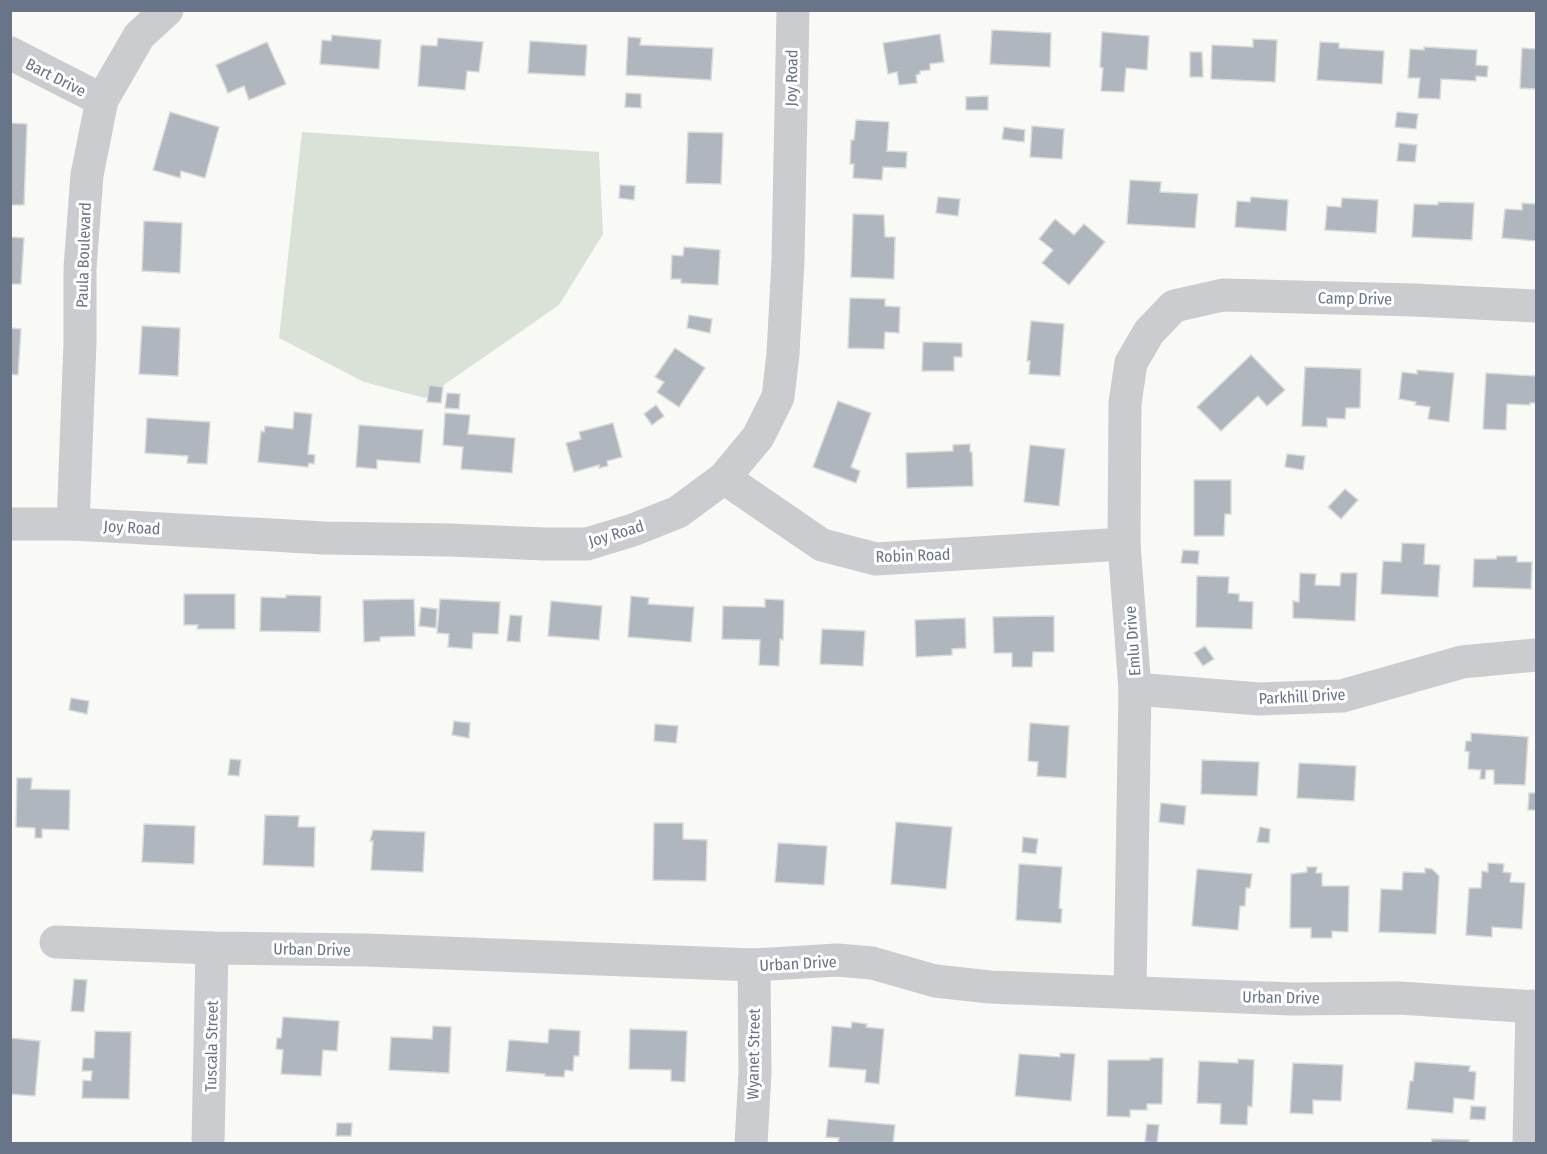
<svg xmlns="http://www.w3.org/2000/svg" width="1547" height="1154" font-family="'Fira Sans Condensed',sans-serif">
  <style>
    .green { fill: #dae1d7 }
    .building { fill: #afb6bd; stroke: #dadbd9; stroke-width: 1.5 }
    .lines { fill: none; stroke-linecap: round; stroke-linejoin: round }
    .minor { stroke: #caccd0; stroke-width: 33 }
    .labels { text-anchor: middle; stroke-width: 6; stroke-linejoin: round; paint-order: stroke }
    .street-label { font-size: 16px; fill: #687588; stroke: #fff }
  </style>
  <rect width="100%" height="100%" fill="#f9f9f6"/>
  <path class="green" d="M302,132L599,152L603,234L559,305L425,398L364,382L279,338Z"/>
  <g class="building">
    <path d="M992,30L1051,33L1050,67L990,64Z"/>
    <path d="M1102,32L1149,36L1147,70L1126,68L1124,92L1101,91L1103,68L1100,67Z"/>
    <path d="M940,34L944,62L930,64V70L920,71V74L916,75L917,83L899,85L897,72L888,74L883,43Z"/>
    <path d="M332,35L381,40L379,69L320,64L322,40L331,41Z"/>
    <path d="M628,37L641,38L640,45L713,48L711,80L626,75Z"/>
    <path d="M438,38L483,42L479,72L467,71L465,90L418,86L421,45L437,46Z"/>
    <path d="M1253,39L1277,40L1275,82L1211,79L1212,45L1253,47Z"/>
    <path d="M530,41L587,45L585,76L528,73Z"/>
    <path d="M267,42L286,84L249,100L244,86L228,93L216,65Z"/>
    <path d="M1320,42L1339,43V48L1384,51L1382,84L1317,80Z"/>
    <path d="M1424,47L1477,50L1476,65L1488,66L1487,77L1476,76V81L1441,79L1440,99L1418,98L1420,78H1408L1410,49L1424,50Z"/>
    <path d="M1522,48L1536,49V89L1520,88Z"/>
    <path d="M1190,52H1202L1203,77H1190Z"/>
    <path d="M626,93L641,94V108L625,107Z"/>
    <path d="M988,96V110H966V97Z"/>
    <path d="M170,112L219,127L205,178L181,171L180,178L153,170Z"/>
    <path d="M1397,112L1418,114L1416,129L1395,127Z"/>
    <path d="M856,120L889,122L887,151L907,152L906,168L883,167L882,180L853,178L854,164H850L851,140H854Z"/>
    <path d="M10,123L27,124L24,205H10Z"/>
    <path d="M1032,126L1064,129L1062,159L1030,157Z"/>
    <path d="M1004,127L1025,130L1024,142L1002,139Z"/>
    <path d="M688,132L723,133L721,184L686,183Z"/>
    <path d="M1399,143L1417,145L1415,162L1397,161Z"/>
    <path d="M1130,180L1161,182L1160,192L1198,194L1195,228L1127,224Z"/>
    <path d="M620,185L635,186L634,200L619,198Z"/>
    <path d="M938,197L960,199L958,216L936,213Z"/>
    <path d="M1251,197L1288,200L1286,231L1235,227L1237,201L1250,202Z"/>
    <path d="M1342,198L1378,200L1376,233L1325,230L1327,206L1341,207Z"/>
    <path d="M1438,202L1474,203L1472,240L1412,237L1414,204L1438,205Z"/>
    <path d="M1522,203L1536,204V241L1502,238L1505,209L1522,210Z"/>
    <path d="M853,214L884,215L885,237H895L894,279L851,277Z"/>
    <path d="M1055,219L1074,235L1084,224L1105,242L1069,285L1042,263L1053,250L1039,239Z"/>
    <path d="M144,221L182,223L180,273L142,271Z"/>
    <path d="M10,237L24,238L21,284H10Z"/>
    <path d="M684,247L720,250L718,285L681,283V279H671L672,255L683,256Z"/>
    <path d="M850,298L885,299V306L900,307L899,333L885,332L884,349L848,348Z"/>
    <path d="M689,315L712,319L710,333L687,328Z"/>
    <path d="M1031,321L1064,324L1060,376L1029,374L1030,361H1027Z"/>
    <path d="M142,326L180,328L178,376L139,374Z"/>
    <path d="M10,328L21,329L18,375L10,374Z"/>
    <path d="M923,342L962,343V357H954V371H922Z"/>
    <path d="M675,348L705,368L679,407L657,392L664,382L655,377Z"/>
    <path d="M1251,355L1285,390L1267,406L1258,396L1221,431L1197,407Z"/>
    <path d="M1305,367L1361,369L1360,408H1346L1345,419L1327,418V427L1302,426Z"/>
    <path d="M1417,370L1454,373L1449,422L1428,419L1430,407L1415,405L1416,402L1399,399L1402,372L1417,374Z"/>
    <path d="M1486,373L1536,376V403H1530V405L1507,404L1506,430L1483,429Z"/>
    <path d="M429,385L443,387L441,403L427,402Z"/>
    <path d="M447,393L460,394L459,409L445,408Z"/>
    <path d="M838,401L871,413L851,467L860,471L856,483L813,467Z"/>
    <path d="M656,405L664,416L652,425L644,414Z"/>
    <path d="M294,412L312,414L308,454L315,455L314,464L309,463L308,467L258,462L261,431L264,432L265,426L293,429Z"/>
    <path d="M445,413L470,415L468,434L515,438L512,473L461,469L463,447L443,445Z"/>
    <path d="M147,418L210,422L207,464L187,463L188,456L145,453Z"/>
    <path d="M613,423L622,457L607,461L608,466L599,468V465L574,472L566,443L581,439L579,432Z"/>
    <path d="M359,425L423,430L420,463L377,460V469L356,467Z"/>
    <path d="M970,444V452H972L973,486L907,488L906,453L953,451V445Z"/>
    <path d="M1030,445L1065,449L1059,506L1024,502Z"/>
    <path d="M1287,454L1305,456L1303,470L1285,467Z"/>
    <path d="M1194,480H1231V514H1225L1224,536H1194Z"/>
    <path d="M1345,489L1358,500L1341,519L1328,507Z"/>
    <path d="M1402,543L1425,544L1424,564L1440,565L1438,597L1381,594L1383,561L1401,562Z"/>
    <path d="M1183,550L1199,551L1198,564L1181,563Z"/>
    <path d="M1497,556H1517V562H1532L1531,589L1473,587L1474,559H1496Z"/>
    <path d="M1300,573L1316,574L1315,585L1340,586L1341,573H1357L1355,621L1293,618V601L1299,602Z"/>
    <path d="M1197,576L1229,577L1228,593L1239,594V601L1253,602L1252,629L1196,627Z"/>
    <path d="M184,594H235V629H197L198,625H184Z"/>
    <path d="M286,595L321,596L320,632L260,631L261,597L286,598Z"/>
    <path d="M631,596L649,598L648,604L694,607L691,642L628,637Z"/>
    <path d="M414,599L415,636L380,637V641L364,642L363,600Z"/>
    <path d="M440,599L500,602L498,634L473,633L472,649L448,647L449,634L437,633Z"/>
    <path d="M765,599L784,600L783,640L780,639L779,666L759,665L760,640L722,639L723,606L765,607Z"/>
    <path d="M551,601L602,606L599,640L548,636Z"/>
    <path d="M421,607L437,609L436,628L419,626Z"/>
    <path d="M510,615L522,616L520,642L507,641Z"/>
    <path d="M1054,616V652H1033L1032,667H1012V653H994L993,617Z"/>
    <path d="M965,618L966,648L952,649V655L916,657L915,620Z"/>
    <path d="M822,629L865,631L863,666L820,664Z"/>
    <path d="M1205,646L1214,659L1203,666L1194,653Z"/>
    <path d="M71,698L89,701L87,714L69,710Z"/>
    <path d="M454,721L470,723L469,738L452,735Z"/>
    <path d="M1030,723L1069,726L1066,778L1037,776L1038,762L1028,761Z"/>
    <path d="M655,724L678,726L676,743L654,741Z"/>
    <path d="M1471,733L1528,737L1525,785L1494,784V770H1486L1485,779H1480L1481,770L1468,769L1469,752L1465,751L1466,741H1471Z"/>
    <path d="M230,759L241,760L239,776L228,775Z"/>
    <path d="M1202,760L1259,762L1257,796L1201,794Z"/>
    <path d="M1299,763L1356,766L1354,801L1297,798Z"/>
    <path d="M17,778H32L31,789L70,790L69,830L42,829V838H35V828L16,827Z"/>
    <path d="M1529,793H1536V810H1528Z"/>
    <path d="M1161,803L1186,806L1184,825L1159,822Z"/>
    <path d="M265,815L299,816L298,827H315L314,867L263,865Z"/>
    <path d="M896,822L952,827L946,889L891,884Z"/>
    <path d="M654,823H683V839L707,840L706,881L653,880Z"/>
    <path d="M144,824L195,826L194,864L142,862Z"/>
    <path d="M1260,827L1270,829L1269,843L1257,842Z"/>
    <path d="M373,830L425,832L423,872L371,870L373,841H370Z"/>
    <path d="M1023,837L1038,839L1036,854L1022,852Z"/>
    <path d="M778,843L827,846L824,885L775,882Z"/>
    <path d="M1488,863L1504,864L1503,872L1511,873L1510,882L1525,883L1522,929L1492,927V937L1466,935L1469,888H1481L1482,871L1488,872Z"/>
    <path d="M1019,864L1062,867L1059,908L1062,909L1061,923L1016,920Z"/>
    <path d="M1307,867H1317L1316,873H1322V886H1349L1348,932L1332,931V938H1311V928H1290L1291,874L1307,872Z"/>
    <path d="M1425,868L1432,869L1439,876L1436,934L1379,932L1381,889L1402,890L1403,872L1425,873Z"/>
    <path d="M1197,869L1252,874L1250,888H1246L1245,906H1240L1238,930L1192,926Z"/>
    <path d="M74,979L87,980L84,1012L71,1011Z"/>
    <path d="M283,1017L339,1021L337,1051L323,1050L321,1076L281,1074L283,1050L276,1049L277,1038H281Z"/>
    <path d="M852,1022L867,1024L866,1027L884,1029L879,1084L865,1082L866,1070L829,1067L832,1026L851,1028Z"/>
    <path d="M433,1026L451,1027L449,1073L389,1070L391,1037L432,1039Z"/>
    <path d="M549,1029L580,1031L579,1056H574L573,1071L565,1070L564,1077L545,1076V1074L506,1071L509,1040L548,1043Z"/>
    <path d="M630,1029L687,1031L685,1082L671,1081V1070L629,1069Z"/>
    <path d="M95,1031L131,1032L129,1099L82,1098L83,1080L91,1081L92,1071H82L83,1058H94Z"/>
    <path d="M10,1038L40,1041L35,1096L10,1094Z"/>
    <path d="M1060,1053L1075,1054L1071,1101L1015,1096L1019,1054L1060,1057Z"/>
    <path d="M1150,1058H1163L1162,1104H1147V1110H1130V1117L1107,1116L1108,1060H1150Z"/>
    <path d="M1238,1059L1254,1060L1252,1107L1248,1106L1247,1125L1220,1124L1221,1104L1197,1103L1199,1061L1238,1063Z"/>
    <path d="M1415,1062L1470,1066L1469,1071L1476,1072L1474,1100L1454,1098L1453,1113L1407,1109L1410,1081H1413Z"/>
    <path d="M1293,1063L1343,1065L1341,1101L1313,1100V1114L1290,1113Z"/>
    <path d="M1471,1106L1486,1107L1485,1120L1470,1119Z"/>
    <path d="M828,1119L895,1125L893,1144H838L839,1138L826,1137Z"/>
    <path d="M337,1123H352L351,1136H336Z"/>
    <path d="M1147,1124L1159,1125L1157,1143L1145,1142Z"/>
    <path d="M1432,1139L1469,1140L1468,1144H1431Z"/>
  </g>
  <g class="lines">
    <g class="minor">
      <path d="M10,53L102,100"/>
      <path d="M724,478L822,545L876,559L1124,544"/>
      <path d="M10,524H73L324,538L449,540L545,544H587L633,530L678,512L724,478L758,437L778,397L783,354L788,260L793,10"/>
      <path d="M73,524L80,343V268L87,175L102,100L139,36L167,10"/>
      <path d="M1135,689L1259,699L1342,696L1462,662L1536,655"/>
      <path d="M56,942L212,948L366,950L754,965L837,960L872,963L935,981L990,987L1292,999L1399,998L1536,1007"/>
      <path d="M1130,991L1135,689L1124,544L1125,403L1131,363L1149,332L1174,306L1223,295L1414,300L1536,306"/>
      <path d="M208,1144L212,948"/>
      <path d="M751,1144L755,1073L754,965"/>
      <path d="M1529,1144L1532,1006"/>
    </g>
  </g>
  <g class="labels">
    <g class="street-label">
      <text transform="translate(56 77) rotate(27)" y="6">Bart Drive</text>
      <text transform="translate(791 78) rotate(-89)" y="6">Joy Road</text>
      <text transform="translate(83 255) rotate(-88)" y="6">Paula Boulevard</text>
      <text transform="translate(1355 298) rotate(1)" y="6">Camp Drive</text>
      <text transform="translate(132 527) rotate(3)" y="6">Joy Road</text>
      <text transform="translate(616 533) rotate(-17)" y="6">Joy Road</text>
      <text transform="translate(913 555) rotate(-2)" y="6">Robin Road</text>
      <text transform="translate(1132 641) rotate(-94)" y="6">Emlu Drive</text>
      <text transform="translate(1302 696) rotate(-3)" y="6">Parkhill Drive</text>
      <text transform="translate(312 949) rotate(1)" y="6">Urban Drive</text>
      <text transform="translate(798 963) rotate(-3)" y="6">Urban Drive</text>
      <text transform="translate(1281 997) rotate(1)" y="6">Urban Drive</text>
      <text transform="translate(211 1046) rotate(-89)" y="6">Tuscala Street</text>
      <text transform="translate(753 1054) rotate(-89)" y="6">Wyanet Street</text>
    </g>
  </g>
  <rect width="1547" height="1154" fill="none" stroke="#687588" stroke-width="24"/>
</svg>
